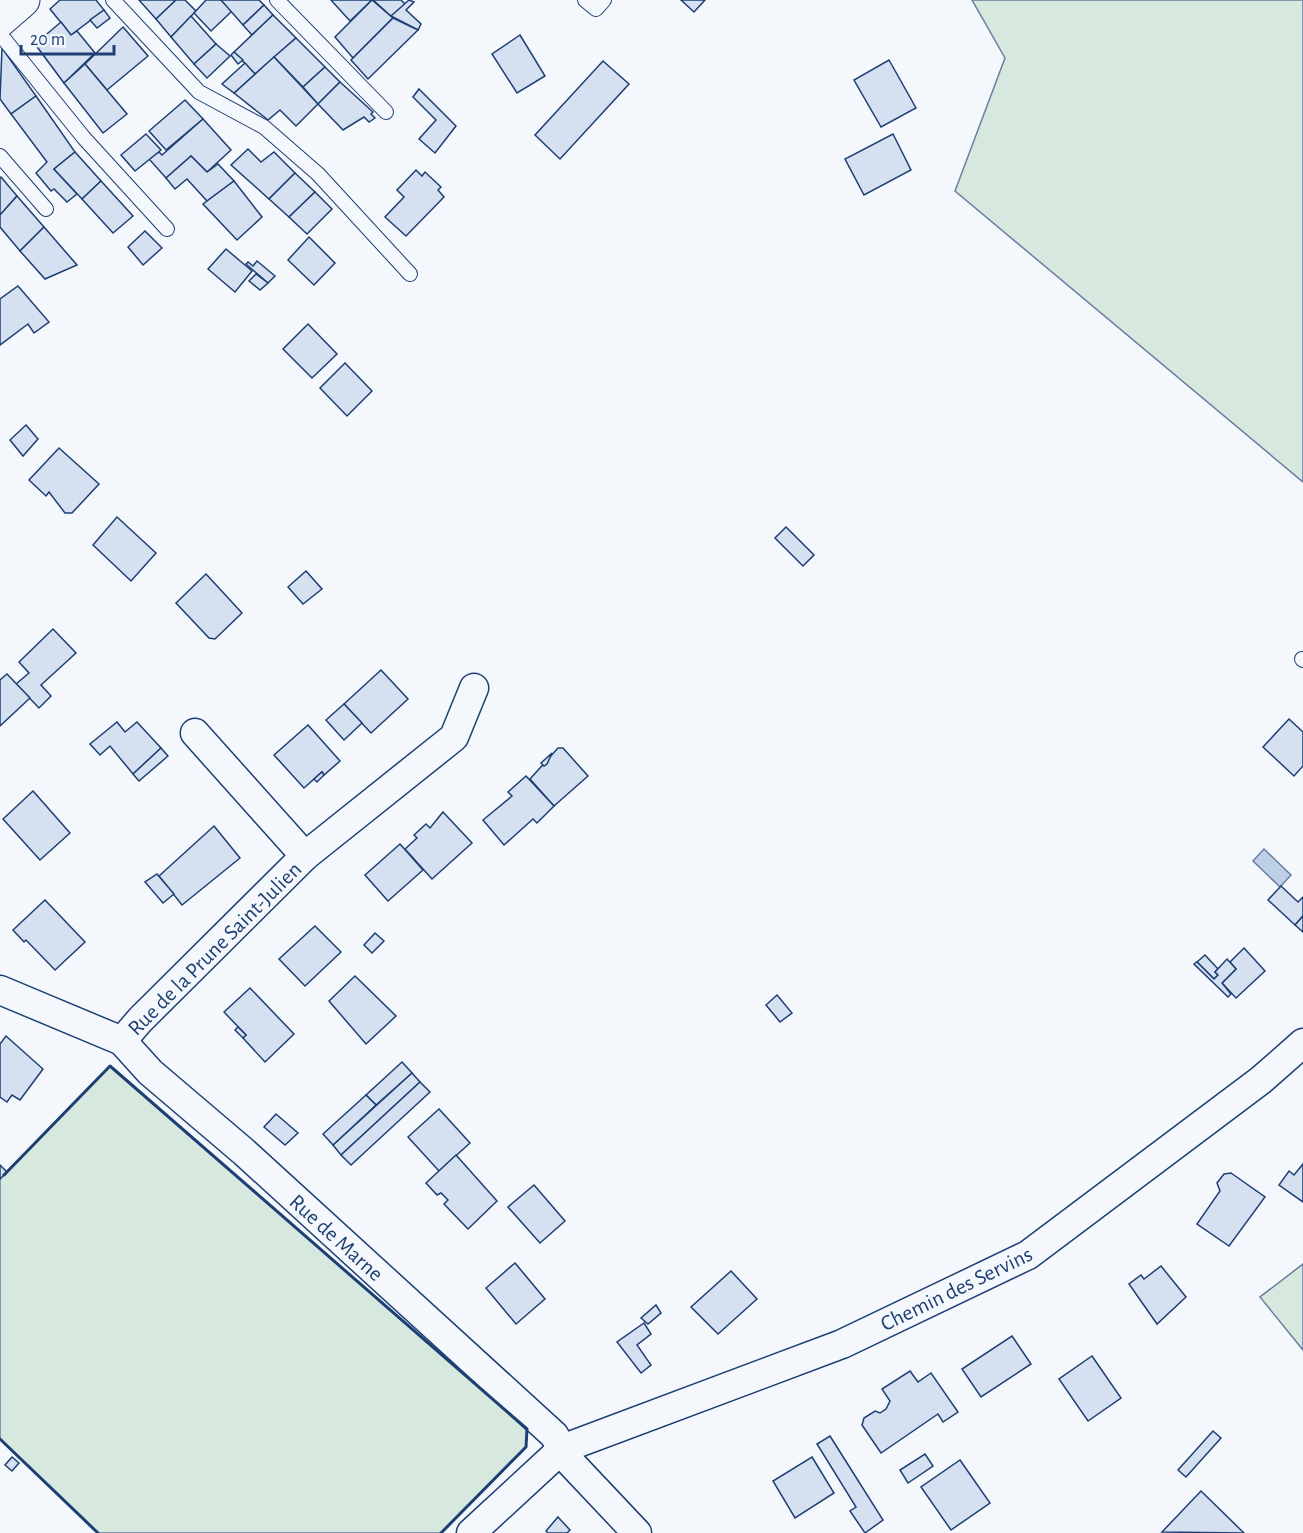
<svg xmlns="http://www.w3.org/2000/svg" width="1303" height="1533" font-family="'Alegreya Sans',sans-serif">
  <style>
    .green { fill: #d7e8df; stroke: #687fa3; stroke-width: 1.5 }
    .water { fill: #bed0e5; stroke: #687fa3; stroke-width: 1.5 }
    .building { fill: #d5e0f0; stroke: #1d3f73; stroke-width: 1.5 }
    .lines { fill: none; stroke-linecap: round; stroke-linejoin: round }
    .lane-casing { stroke: #1d3f73; stroke-width: 16 }
    .street-casing { stroke: #1d3f73; stroke-width: 31 }
    .secondary-casing { stroke: #1d3f73; stroke-width: 35 }
    .lane { stroke: #f4f7fb; stroke-width: 14 }
    .street { stroke: #f4f7fb; stroke-width: 28 }
    .secondary { stroke: #f4f7fb; stroke-width: 33 }
    .wall { stroke: #1d3f73; stroke-width: 3 }
    .labels { text-anchor: middle; stroke-width: 4.5; stroke-linejoin: round; paint-order: stroke }
    .street-label { font-size: 22px; fill: #1d3f73; stroke: #f4f7fb }
  </style>
  <rect width="100%" height="100%" fill="#f4f7fb"/>
  <g class="green">
    <path d="M972,0H1303V482L955,191L1005,58Z"/>
    <path d="M110,1066L527,1429L526,1447L441,1533H98L0,1439V1179Z"/>
    <path d="M1303,1264V1350L1260,1297Z"/>
  </g>
  <path class="water" d="M1264,849L1291,875L1280,887L1253,861Z"/>
  <g class="building">
    <path d="M60,0H96L104,10L71,35L50,9Z"/>
    <path d="M139,0H176L156,19Z"/>
    <path d="M176,0H185L196,11L171,37L156,19Z"/>
    <path d="M206,0H221L232,11L211,31L194,13Z"/>
    <path d="M221,0H259L264,5L243,25Z"/>
    <path d="M331,0H372L350,21Z"/>
    <path d="M372,0L393,18L353,58L335,37Z"/>
    <path d="M373,0H401L406,5L391,16Z"/>
    <path d="M409,0L414,2L406,10L421,24L418,30L391,16Z"/>
    <path d="M681,0H705L694,12Z"/>
    <path d="M264,5L273,15L252,35L243,25Z"/>
    <path d="M104,10L110,18L97,28L90,20Z"/>
    <path d="M273,15L296,38L255,74L234,52Z"/>
    <path d="M191,16L216,44L194,64L171,37Z"/>
    <path d="M393,18L418,30L368,79L351,60Z"/>
    <path d="M61,22L71,35L77,31L95,53L64,83L35,44Z"/>
    <path d="M123,27L148,56L107,90L85,64Z"/>
    <path d="M520,35L545,76L517,93L492,54Z"/>
    <path d="M296,38L325,67L303,87L274,57Z"/>
    <path d="M216,44L230,56L207,78L194,64Z"/>
    <path d="M2,48L36,96L11,114L0,99Z"/>
    <path d="M234,52L243,60L238,64L231,55Z"/>
    <path d="M274,57L318,104L296,126L280,110L268,120L234,93Z"/>
    <path d="M889,60L916,108L881,127L854,80Z"/>
    <path d="M603,61L629,84L560,159L535,135Z"/>
    <path d="M245,63L255,74L234,93L222,84Z"/>
    <path d="M85,64L127,114L103,133L64,83Z"/>
    <path d="M325,67L340,82L318,104L303,87Z"/>
    <path d="M340,82L373,112L371,114L375,118L369,122L364,117L343,130L318,104Z"/>
    <path d="M419,89L456,126L435,153L419,139L436,120L413,97Z"/>
    <path d="M36,96L75,152L54,169L77,194L67,202L54,189L51,191L36,173L47,162L11,114Z"/>
    <path d="M185,100L203,119L166,150L149,131Z"/>
    <path d="M203,119L231,150L207,172L191,156L166,178L149,159L159,152L162,155Z"/>
    <path d="M146,134L161,150L135,171L121,155Z"/>
    <path d="M893,134L911,170L864,195L845,159Z"/>
    <path d="M248,149L261,162L274,152L295,173L269,199L231,165Z"/>
    <path d="M75,152L101,181L82,199L54,169Z"/>
    <path d="M191,156L207,172L218,164L234,181L207,201L187,179L175,189L166,178Z"/>
    <path d="M416,170L422,176L425,172L441,187L438,190L444,197L406,236L385,217L404,197L397,190Z"/>
    <path d="M295,173L315,192L289,217L269,199Z"/>
    <path d="M1,177L17,196L0,215V178Z"/>
    <path d="M101,181L133,216L113,233L82,199Z"/>
    <path d="M234,181L262,217L237,240L203,204Z"/>
    <path d="M315,192L332,209L307,234L289,217Z"/>
    <path d="M17,196L44,227L20,251L0,227V215Z"/>
    <path d="M44,227L77,265L45,279L20,251Z"/>
    <path d="M145,231L162,248L143,265L128,247Z"/>
    <path d="M309,237L335,263L314,285L288,260Z"/>
    <path d="M226,249L252,271L235,292L208,269Z"/>
    <path d="M257,261L275,276L268,283L246,264L248,262L253,266Z"/>
    <path d="M256,274L268,283L260,290L249,281Z"/>
    <path d="M18,286L49,322L34,333L28,324L0,345V299Z"/>
    <path d="M308,324L337,354L312,378L283,349Z"/>
    <path d="M345,363L372,391L347,416L320,388Z"/>
    <path d="M26,425L38,439L23,456L10,440Z"/>
    <path d="M59,448L99,484L72,513H65L49,492L46,496L29,480Z"/>
    <path d="M117,517L156,553L131,581L93,545Z"/>
    <path d="M786,527L814,555L803,566L775,538Z"/>
    <path d="M306,571L322,589L303,604L288,587Z"/>
    <path d="M206,574L242,613L215,639L209,638L176,603Z"/>
    <path d="M53,629L76,653L41,685L51,696L39,708L16,684L29,673L19,662Z"/>
    <path d="M381,670L408,699L371,733L344,704Z"/>
    <path d="M7,674L30,698L0,726V680Z"/>
    <path d="M344,704L362,723L344,740L326,720Z"/>
    <path d="M1289,719L1303,732V766L1294,776L1263,747Z"/>
    <path d="M117,722L125,732L137,722L161,748L133,774L110,746L100,755L90,744Z"/>
    <path d="M308,725L340,761L324,775L322,772L304,788L274,755Z"/>
    <path d="M161,748L168,756L139,781L133,774Z"/>
    <path d="M558,748H563L588,776L554,806L530,779Z"/>
    <path d="M552,753L547,764L544,766L541,763Z"/>
    <path d="M322,772L324,775L317,782L314,779Z"/>
    <path d="M526,776L554,806L537,823L533,819L504,845L483,820L512,796L508,792Z"/>
    <path d="M33,791L70,833L40,860L3,819Z"/>
    <path d="M443,812L472,843L432,879L405,849L417,838L414,835L426,824L430,828Z"/>
    <path d="M214,826L240,858L182,905L159,876Z"/>
    <path d="M400,844L423,870L388,901L365,875Z"/>
    <path d="M157,874L174,894L163,903L145,882Z"/>
    <path d="M1281,886L1298,902L1303,897V916L1295,925L1268,900Z"/>
    <path d="M45,900L85,942L55,970L26,940L24,942L13,930Z"/>
    <path d="M1303,916V932L1295,925Z"/>
    <path d="M315,926L341,952L305,986L279,959Z"/>
    <path d="M375,933L384,941L372,953L364,945Z"/>
    <path d="M1244,948L1265,971L1236,998L1222,983L1236,969L1230,962Z"/>
    <path d="M1205,955L1218,969L1215,972L1218,975L1214,979L1197,962Z"/>
    <path d="M1227,959L1236,969L1222,983L1231,994L1228,997L1194,964L1197,962L1214,979L1218,975L1215,972Z"/>
    <path d="M355,976L396,1016L366,1044L329,1001Z"/>
    <path d="M250,988L294,1034L265,1062L243,1038L246,1035L224,1012Z"/>
    <path d="M777,995L792,1013L780,1022L766,1005Z"/>
    <path d="M238,1027L246,1035L243,1038L235,1030Z"/>
    <path d="M6,1036L43,1069L20,1100L12,1095L7,1102L0,1097V1044Z"/>
    <path d="M402,1062L412,1073L376,1105L366,1095Z"/>
    <path d="M412,1073L420,1082L341,1155L333,1145Z"/>
    <path d="M420,1082L430,1092L351,1165L341,1155Z"/>
    <path d="M366,1095L376,1105L333,1145L323,1134Z"/>
    <path d="M439,1109L470,1143L439,1171L408,1137Z"/>
    <path d="M276,1114L298,1133L285,1145L264,1127Z"/>
    <path d="M456,1155L497,1201L468,1229L444,1204L448,1200L441,1193L437,1195L426,1183Z"/>
    <path d="M1303,1164V1202L1279,1185L1289,1171L1294,1175Z"/>
    <path d="M0,1165L7,1172L0,1179Z"/>
    <path d="M1231,1173L1265,1197L1229,1246L1197,1224L1220,1191L1217,1183L1224,1174Z"/>
    <path d="M534,1185L565,1221L540,1243L508,1207Z"/>
    <path d="M515,1263L545,1299L516,1324L486,1288Z"/>
    <path d="M1161,1266L1186,1297L1157,1324L1129,1284L1141,1275L1144,1279Z"/>
    <path d="M731,1271L757,1299L718,1334L691,1307Z"/>
    <path d="M656,1305L661,1313L648,1324L641,1318Z"/>
    <path d="M644,1323L651,1334L637,1345L651,1365L641,1373L617,1342Z"/>
    <path d="M1012,1336L1031,1364L981,1397L962,1369Z"/>
    <path d="M1092,1356L1121,1398L1088,1421L1059,1379Z"/>
    <path d="M910,1371L918,1382L931,1373L958,1412L943,1422L938,1414L881,1453L862,1425L864,1418L875,1411L880,1413L886,1409L890,1401L882,1389Z"/>
    <path d="M1213,1431L1221,1438L1186,1477L1178,1470Z"/>
    <path d="M830,1436L883,1520L865,1533L850,1511L856,1507L817,1444Z"/>
    <path d="M925,1454L933,1466L908,1483L900,1470Z"/>
    <path d="M12,1457L19,1463L12,1471L5,1465Z"/>
    <path d="M812,1457L834,1493L795,1518L773,1481Z"/>
    <path d="M960,1460L990,1503L951,1530L921,1487Z"/>
    <path d="M1201,1491L1244,1533L1162,1532Z"/>
    <path d="M558,1517L570,1530L567,1533H548L546,1531Z"/>
  </g>
  <g class="lines">
    <defs>
      <g id="lane">
        <path d="M113,0L199,92L264,127L318,174L410,274"/>
        <path d="M277,0L386,112"/>
        <path d="M585,0L596,9L604,0"/>
        <path d="M0,34L84,138L167,229"/>
        <path d="M0,156L46,209"/>
        <path d="M1302,659L1303,660"/>
      </g>
      <g id="street">
        <path d="M195,733L305,856"/>
        <path d="M0,990L122,1041L150,1072L244,1152L554,1435L570,1462L637,1533"/>
        <path d="M122,1041L140,1020L305,856L454,737L474,688"/>
        <path d="M471,1533L562,1449L842,1344L1028,1255L1261,1080L1303,1043"/>
      </g>
      <path id="secondary" d="M0,20L23,0"/>
    </defs>
    <use href="#lane" class="lane-casing"/>
    <use href="#street" class="street-casing"/>
    <use href="#secondary" class="secondary-casing"/>
    <use href="#lane" class="lane"/>
    <use href="#street" class="street"/>
    <use href="#secondary" class="secondary"/>
    <g class="wall">
      <path d="M4,1175L110,1066L527,1429L526,1447L441,1533"/>
      <path d="M0,1439L98,1533"/>
    </g>
  </g>
  <g class="labels">
    <g class="street-label">
      <text transform="translate(214 948) rotate(-45)" y="8">Rue de la Prune Saint-Julien</text>
      <text transform="translate(337 1237) rotate(42)" y="8">Rue de Marne</text>
      <text transform="translate(956 1288) rotate(-26)" y="8">Chemin des Servins</text>
    </g>
  </g>
  <path d="M21 45v9h93v-9" fill="none" stroke="#1d3f73" stroke-width="3"/>
  <text x="30" y="45" font-size="18" fill="#1d3f73" stroke="#f4f7fb" stroke-width="4.5" paint-order="stroke">20 m</text>
</svg>
